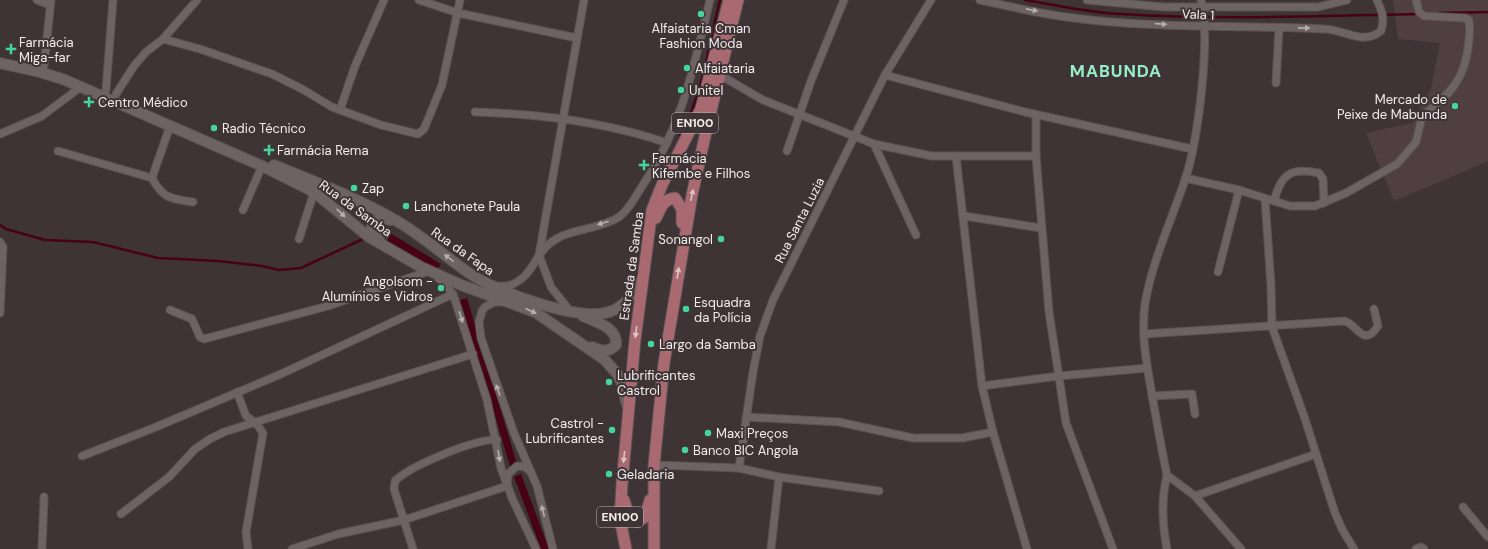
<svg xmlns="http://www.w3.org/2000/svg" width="1488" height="549" font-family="'DM Sans',sans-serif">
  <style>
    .built { fill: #4f3f40 }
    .water { fill: #480215 }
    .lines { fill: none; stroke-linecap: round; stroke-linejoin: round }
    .stream { stroke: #480215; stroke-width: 2.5 }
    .minor-casing { stroke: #5a5252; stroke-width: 9 }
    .secondary-casing { stroke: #5a5252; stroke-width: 12 }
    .primary-casing { stroke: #5a5252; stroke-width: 13 }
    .minor { stroke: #6e6364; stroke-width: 7 }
    .secondary { stroke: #6e6364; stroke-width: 10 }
    .primary { stroke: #a86970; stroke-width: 11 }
    .oneway { fill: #b7aeaf }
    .oneway2 { fill: #dcc5c7 }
    .poi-dot { fill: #46d49e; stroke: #3e3435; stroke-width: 1.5 }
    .labels { text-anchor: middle; stroke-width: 4; stroke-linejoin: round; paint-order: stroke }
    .shield { fill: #3e3435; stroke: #bcb5b5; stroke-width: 1 }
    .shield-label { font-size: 12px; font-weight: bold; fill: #f2ecec }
    .street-label { font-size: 13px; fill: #f2ecec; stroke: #3e3435 }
    .poi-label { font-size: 13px; fill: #f2ecec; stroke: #3e3435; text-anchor: start }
    .district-label { font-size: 17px; font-weight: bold; letter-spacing: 1px; fill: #97edc6; stroke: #3e3435 }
  </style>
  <rect width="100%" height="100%" fill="#3e3435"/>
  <path class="built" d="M1393,0H1488V161L1394,201L1366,133L1412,123L1431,88L1440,43L1398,39Z"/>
  <g class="water">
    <path d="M390,233L441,264L437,270L387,242Z"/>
    <path d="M467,298L517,464L510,466L460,300Z"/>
    <path d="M521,474L549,549H541L514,477Z"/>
  </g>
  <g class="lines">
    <g class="stream">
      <path d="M1025,0C1057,5 1089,13 1121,14C1221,20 1320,16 1419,14"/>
      <path d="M1440,13L1488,12"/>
      <path d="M680,135C703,95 709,44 720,0"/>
      <path d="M0,225L6,229L45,240L93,242L158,258L218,261L262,266L279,270L301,268L365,238"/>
    </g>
    <defs>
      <g id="minor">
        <path d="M37,0L50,5"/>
        <path d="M419,0L458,13L577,38"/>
        <path d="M980,0C1008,6 1037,13 1066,17C1151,29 1238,25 1324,29C1344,29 1362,46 1381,31C1385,19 1382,11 1377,0"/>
        <path d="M1087,0L1164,7H1318L1347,0"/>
        <path d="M1201,0C1211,39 1198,141 1185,180C1171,221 1152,262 1145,304C1141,332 1146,361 1151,389C1156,418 1161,447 1167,475L1195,496L1241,549"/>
        <path d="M163,39L200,49L272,74L302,89L332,107L381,125L418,134L424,129L442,85L460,0"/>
        <path d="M44,66L51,0"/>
        <path d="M720,75L763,100L874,144L932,156H1036"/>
        <path d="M885,75L1025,112L1192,149"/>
        <path d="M1276,83L1279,28"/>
        <path d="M106,90L113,0"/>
        <path d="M116,94L134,66L146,52L163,39L197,0"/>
        <path d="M340,110L355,66L384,0"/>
        <path d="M475,112C540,114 606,122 667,143"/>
        <path d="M1036,115V156L1049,312L1066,423L1113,549"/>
        <path d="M0,134L42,116L82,86"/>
        <path d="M874,144L916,235"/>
        <path d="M58,151L152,178C163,199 172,199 193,202"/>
        <path d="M787,151L811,81L844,0"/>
        <path d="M956,156L982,386L993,432L1027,549"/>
        <path d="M152,178L170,126"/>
        <path d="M1185,178L1239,190L1290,206H1315L1346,193L1397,164L1416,142L1421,121L1424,115C1435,105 1450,94 1457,81C1467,66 1471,38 1469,20L1465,18L1424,16L1419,12L1416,0"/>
        <path d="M1265,199L1271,285L1272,327L1304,416L1335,513L1342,529L1354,549"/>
        <path d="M1274,201C1281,174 1291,167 1319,173L1323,179L1324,203"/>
        <path d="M243,210L262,166"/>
        <path d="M964,216L1041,228"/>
        <path d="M299,239L314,192"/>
        <path d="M0,242L3,247L0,313"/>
        <path d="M541,253C559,226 594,233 619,217C629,210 635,197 641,188C682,128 693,69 710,0"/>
        <path d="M539,255L551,287L570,311"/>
        <path d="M1218,272L1239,190"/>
        <path d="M438,278L448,287L455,300L487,400L501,468L512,498L536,549"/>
        <path d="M497,286C518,289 530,272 539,255L584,0"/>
        <path d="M503,302H494L485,307L482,311L479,322L481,338L514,433L537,486L553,549"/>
        <path d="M170,310L192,319L200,337L204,339L328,306L429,271"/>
        <path d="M1144,334L1344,321C1357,323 1363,349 1378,326L1374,309"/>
        <path d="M982,386L1059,376L1147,368"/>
        <path d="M237,392L246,416L256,423L263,433L246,532L248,549"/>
        <path d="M1152,396L1192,394L1195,414"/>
        <path d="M746,417L839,422L913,438H962L993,432"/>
        <path d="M82,456L156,427L281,374L453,294"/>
        <path d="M654,465L739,468L779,477L879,491"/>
        <path d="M739,468L753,372L760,336L773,300L867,111L885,75L931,0"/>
        <path d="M1167,475C1161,500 1162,524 1167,549"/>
        <path d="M1195,496L1316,454"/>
        <path d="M1463,507L1488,537"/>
        <path d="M121,514L169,477L195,449L210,439L224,432L473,354"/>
        <path d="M42,549L44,497"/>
        <path d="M292,549L338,534L404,520L507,486L508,474L517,466L525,467L531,472"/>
        <path d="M413,549L394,489L395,481C410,466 476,438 497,440"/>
        <path d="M771,549L779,477"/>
        <path d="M1416,549L1421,547L1424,549"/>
      </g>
      <g id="secondary">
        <path d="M0,63L40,72L65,80L262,166L314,192L369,237L421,267L461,285L535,312L605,360L618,375L622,384L627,405"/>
        <path d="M274,165C315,182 357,198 395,220C422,235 444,256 469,273C494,291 579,322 609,312C625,307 634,293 642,279"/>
        <path d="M379,240L372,232V223L380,218L391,220"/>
        <path d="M583,316C595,322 618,327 616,345C608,353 601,351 592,347"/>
      </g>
      <g id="primary">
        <path d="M656,218C661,208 663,199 675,198L682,209V223"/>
        <path d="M624,500L629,517L637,522L645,517L650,500"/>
        <path d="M626,549L620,519L622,484L635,340L652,210L662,185L701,109L729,0"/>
        <path d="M654,549V465L664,363L692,195L708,123L738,0"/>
      </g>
    </defs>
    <use href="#minor" class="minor-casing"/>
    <use href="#secondary" class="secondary-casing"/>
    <use href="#primary" class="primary-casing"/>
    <use href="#minor" class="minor"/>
    <use href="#secondary" class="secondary"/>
    <use href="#primary" class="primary"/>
  </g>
  <defs><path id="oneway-solid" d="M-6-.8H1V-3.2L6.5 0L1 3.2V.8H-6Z"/></defs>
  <g class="oneway">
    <use href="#oneway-solid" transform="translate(1032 10) rotate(11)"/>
    <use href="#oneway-solid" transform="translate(1161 24) rotate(4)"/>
    <use href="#oneway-solid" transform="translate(1304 28) rotate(1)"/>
    <use href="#oneway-solid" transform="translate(341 213) rotate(43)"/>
    <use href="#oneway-solid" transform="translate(603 223) rotate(162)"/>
    <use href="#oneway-solid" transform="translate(449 258) rotate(-142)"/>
    <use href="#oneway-solid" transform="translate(531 311) rotate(24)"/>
    <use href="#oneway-solid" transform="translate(461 317) rotate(72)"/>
    <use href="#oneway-solid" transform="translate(498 390) rotate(-110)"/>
    <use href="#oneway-solid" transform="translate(499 456) rotate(80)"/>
    <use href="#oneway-solid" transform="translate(543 511) rotate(-104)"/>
  </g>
  <g class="oneway2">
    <use href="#oneway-solid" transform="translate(692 195) rotate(-78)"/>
    <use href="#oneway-solid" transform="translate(678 273) rotate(-81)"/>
    <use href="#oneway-solid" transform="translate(636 332) rotate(97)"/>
    <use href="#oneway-solid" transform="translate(624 457) rotate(96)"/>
  </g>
  <g class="poi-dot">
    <circle cx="701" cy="14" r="4"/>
    <path d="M9 43h4v4h4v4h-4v4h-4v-4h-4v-4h4z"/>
    <circle cx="687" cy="68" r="4"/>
    <circle cx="681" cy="90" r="4"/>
    <path d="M87 96h4v4h4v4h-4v4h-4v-4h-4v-4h4z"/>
    <circle cx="1455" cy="106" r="4"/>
    <circle cx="214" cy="128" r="4"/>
    <path d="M267 144h4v4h4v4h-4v4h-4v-4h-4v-4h4z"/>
    <path d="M642 159h4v4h4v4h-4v4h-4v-4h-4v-4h4z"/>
    <circle cx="354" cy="188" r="4"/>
    <circle cx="406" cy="206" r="4"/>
    <circle cx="721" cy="239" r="4"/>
    <circle cx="441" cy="288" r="4"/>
    <circle cx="686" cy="309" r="4"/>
    <circle cx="651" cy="344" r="4"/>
    <circle cx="609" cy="382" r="4"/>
    <circle cx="612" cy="430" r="4"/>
    <circle cx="708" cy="433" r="4"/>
    <circle cx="685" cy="450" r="4"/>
    <circle cx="609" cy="474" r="4"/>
  </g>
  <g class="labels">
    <g class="shield">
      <rect x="672" y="113" width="46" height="20" rx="3"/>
      <rect x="597" y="507" width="46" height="20" rx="3"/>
    </g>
    <g class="shield-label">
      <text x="695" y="127">EN100</text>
      <text x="620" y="521">EN100</text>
    </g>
    <g class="street-label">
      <text transform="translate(1198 14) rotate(3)" y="5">Vala 1</text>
      <text transform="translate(356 208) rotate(36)" y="5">Rua da Samba</text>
      <text transform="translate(799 220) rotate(-63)" y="5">Rua Santa Luzia</text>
      <text transform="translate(463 251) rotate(35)" y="5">Rua da Fapa</text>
      <text transform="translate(631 266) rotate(-82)" y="5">Estrada da Samba</text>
    </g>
    <g class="poi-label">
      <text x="701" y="33" text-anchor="middle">Alfaiataria Cman<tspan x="701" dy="15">Fashion Moda</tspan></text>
      <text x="19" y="47">Farmácia<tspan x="19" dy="15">Miga-far</tspan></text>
      <text x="695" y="73">Alfaiataria</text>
      <text x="689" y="95">Unitel</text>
      <text x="1447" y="104" text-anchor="end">Mercado de<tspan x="1447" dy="15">Peixe de Mabunda</tspan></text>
      <text x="98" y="107">Centro Médico</text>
      <text x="222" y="133">Radio Técnico</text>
      <text x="277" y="155">Farmácia Rema</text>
      <text x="652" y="163">Farmácia<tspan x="652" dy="15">Kifembe e Filhos</tspan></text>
      <text x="362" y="193">Zap</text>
      <text x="414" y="211">Lanchonete Paula</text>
      <text x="713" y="244" text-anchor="end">Sonangol</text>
      <text x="433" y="286" text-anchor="end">Angolsom -<tspan x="433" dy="15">Alumínios e Vidros</tspan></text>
      <text x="694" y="307">Esquadra<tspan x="694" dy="15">da Polícia</tspan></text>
      <text x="659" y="349">Largo da Samba</text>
      <text x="617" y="380">Lubrificantes<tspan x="617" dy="15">Castrol</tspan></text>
      <text x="604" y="428" text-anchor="end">Castrol -<tspan x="604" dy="15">Lubrificantes</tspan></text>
      <text x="716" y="438">Maxi Preços</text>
      <text x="693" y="455">Banco BIC Angola</text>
      <text x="617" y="479">Geladaria</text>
    </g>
    <g class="district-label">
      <text x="1116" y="77">MABUNDA</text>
    </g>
  </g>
</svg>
